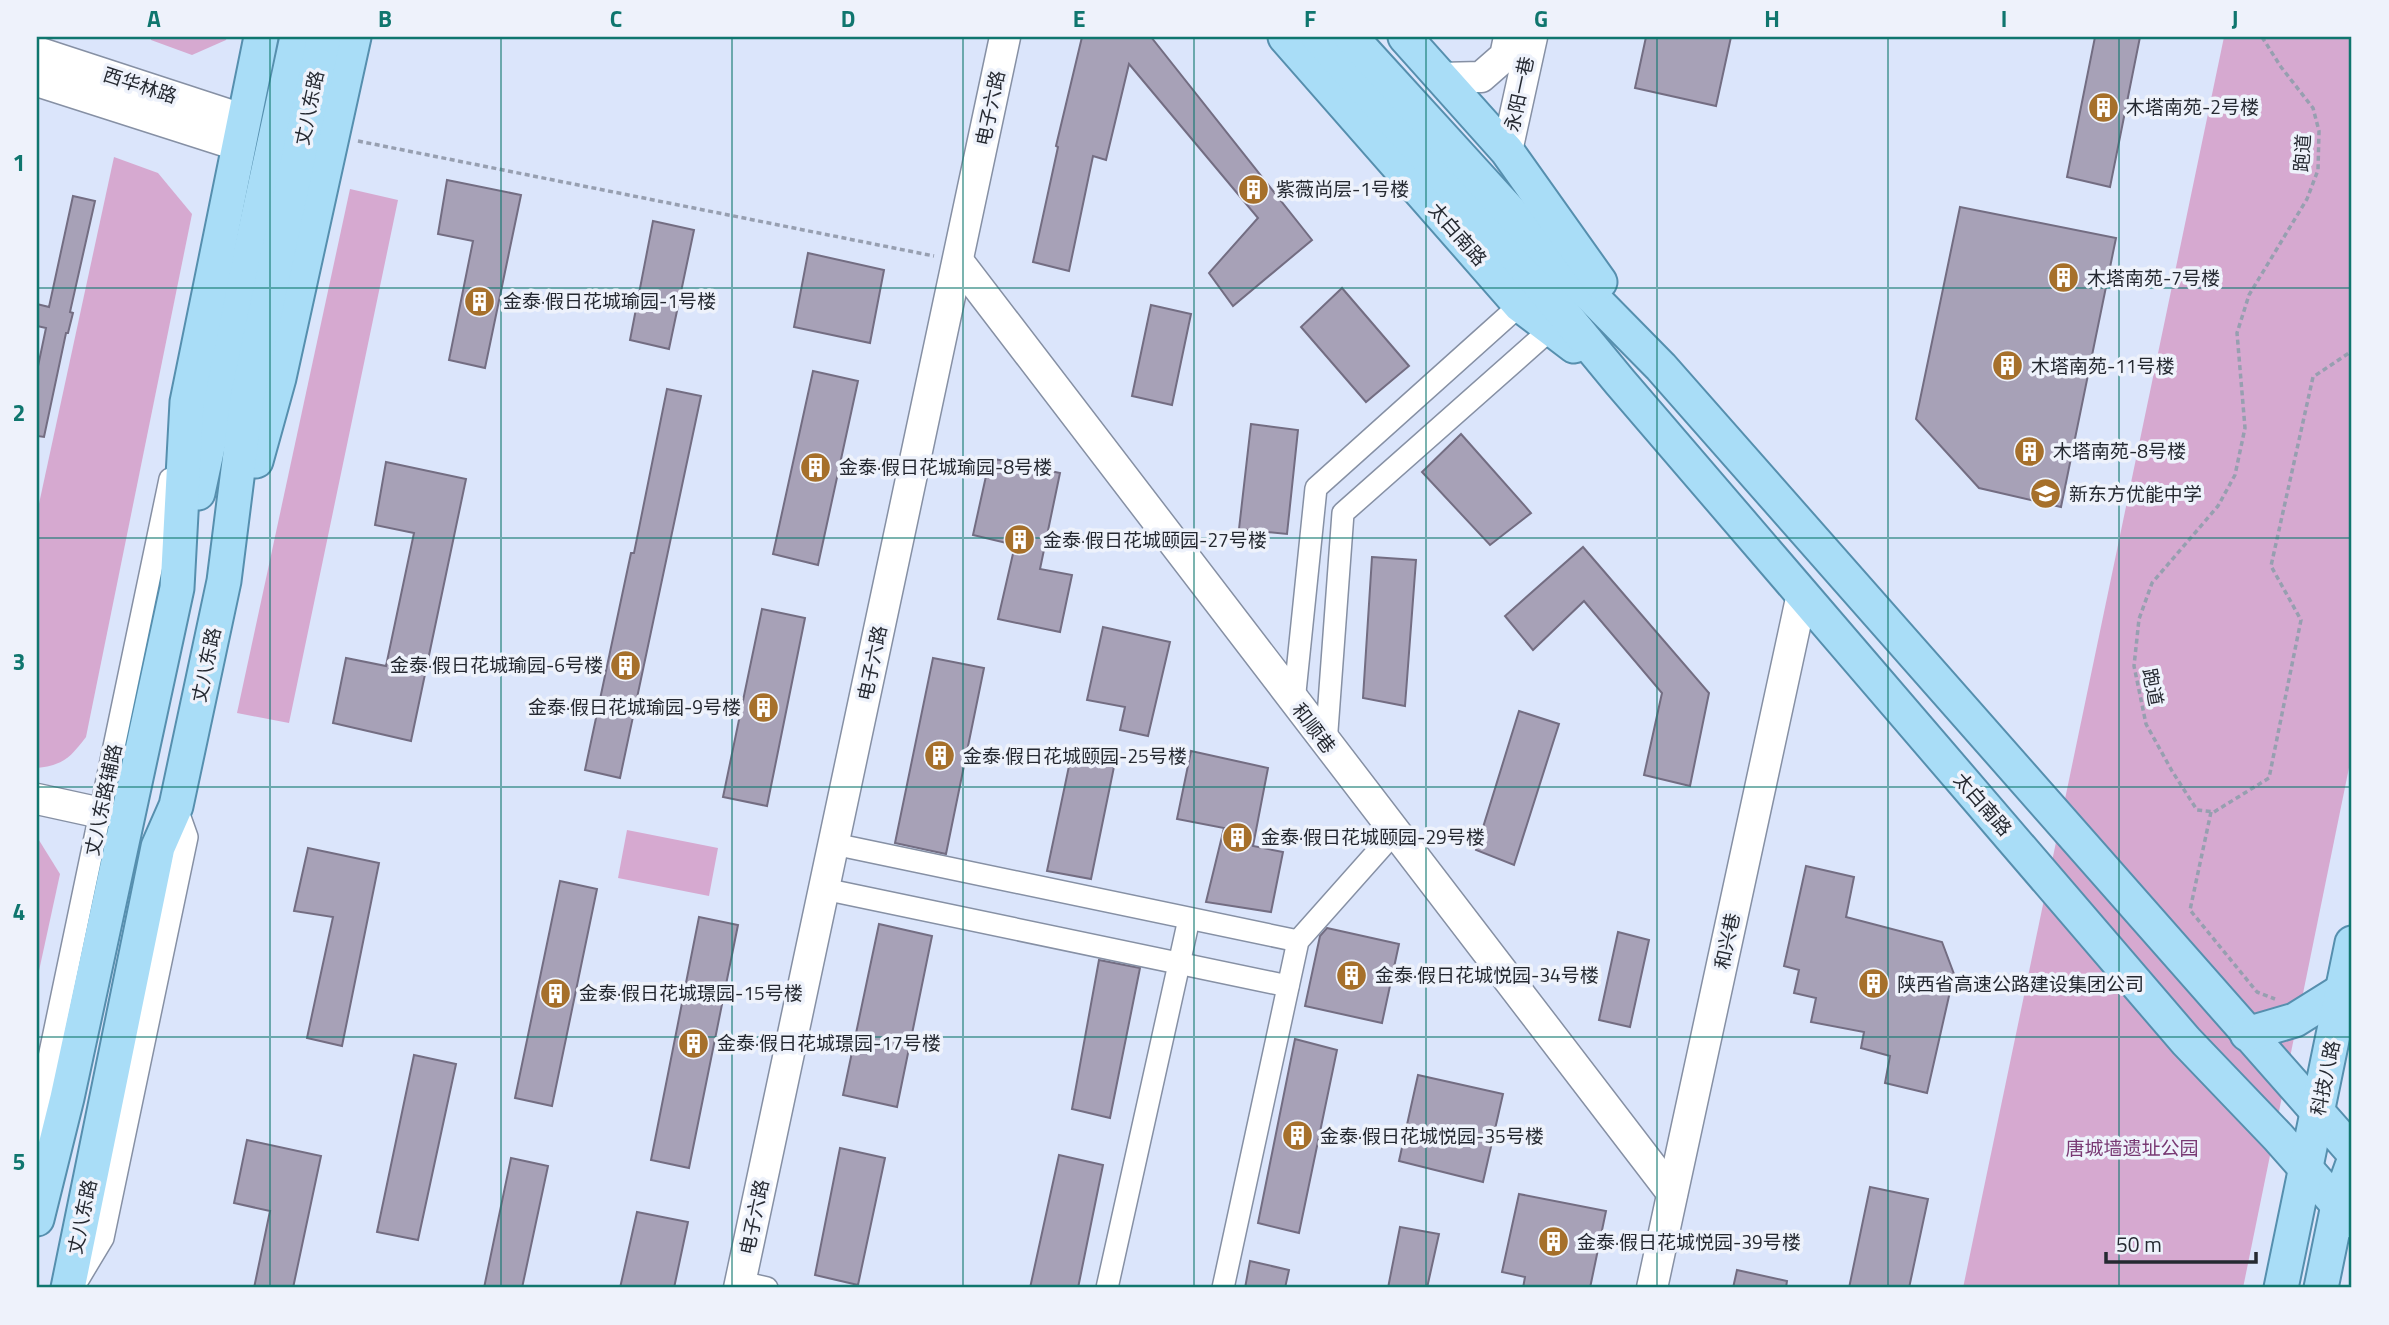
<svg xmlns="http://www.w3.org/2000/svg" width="2389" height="1325" font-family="'Titillium Web','Noto Sans SC',sans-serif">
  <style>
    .green { fill: #d6a9d0 }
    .building { fill: #a7a1b7; stroke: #736d82; stroke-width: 2 }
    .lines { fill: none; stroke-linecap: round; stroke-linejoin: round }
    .street-casing { stroke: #8690a4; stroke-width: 24 }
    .secondary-casing { stroke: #8690a4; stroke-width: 33 }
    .primary-casing { stroke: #568fae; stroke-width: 37 }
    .path { stroke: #979fb0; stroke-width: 3.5; stroke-dasharray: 5 3.5; stroke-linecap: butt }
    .street { stroke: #fff; stroke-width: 21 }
    .secondary { stroke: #fff; stroke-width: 30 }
    .primary { stroke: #a9ddf7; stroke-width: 33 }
    .grid { fill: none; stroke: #0f766e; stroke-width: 2; stroke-opacity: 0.55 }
    .labels { text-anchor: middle; stroke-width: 7; stroke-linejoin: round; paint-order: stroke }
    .street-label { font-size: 19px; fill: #252931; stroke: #eef2fb }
    .poi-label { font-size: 19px; fill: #252931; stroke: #eef2fb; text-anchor: start }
    .park-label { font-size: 19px; fill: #783973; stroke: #eef2fb }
    .neatline { fill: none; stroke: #0f766e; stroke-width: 2.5 }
    .grid-label { font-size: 23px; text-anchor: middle; font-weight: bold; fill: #0f766e }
  </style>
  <rect width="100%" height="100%" fill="#dbe5fb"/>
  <g class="green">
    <path d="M151,37H227L226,40L192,55L151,40Z"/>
    <path d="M2224,37H2352V753L2243,1288H1963Z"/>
    <path d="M114,157L158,173L192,214L86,737C70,758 63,765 37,768V513Z"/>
    <path d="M350,189L398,200L289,723L237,713Z"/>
    <path d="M627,830L718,848L709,896L618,878Z"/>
    <path d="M37,837L60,874L37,980Z"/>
  </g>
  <g class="building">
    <path d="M1082,37H1151L1312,240L1233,306L1209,273L1258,218L1129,64L1106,160L1093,156L1069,271L1033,262L1058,147L1056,146Z"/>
    <path d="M1646,37H1731L1716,106L1635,88Z"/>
    <path d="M2095,37H2140L2110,187L2067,177Z"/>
    <path d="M447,180L521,195L485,368L449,360L473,241L438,234Z"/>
    <path d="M73,196L95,201L70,312L73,313L68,333H66L44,437L37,436V371L46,328L37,326V304L49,307Z"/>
    <path d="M1960,207L2116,238L2061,507L1979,488L1916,419Z"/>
    <path d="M653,221L694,230L669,349L630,340Z"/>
    <path d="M808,253L884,270L870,343L794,327Z"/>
    <path d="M1342,288L1409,366L1366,402L1301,327Z"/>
    <path d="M1151,305L1191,314L1172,405L1132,396Z"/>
    <path d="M813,371L858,381L818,565L773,554Z"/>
    <path d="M667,389L701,396L620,778L585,770L631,553H634Z"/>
    <path d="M1251,424L1298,430L1287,534L1239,529Z"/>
    <path d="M1461,434L1531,513L1490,545L1422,472Z"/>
    <path d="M990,458L1060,473L1040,569L1072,575L1060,632L998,619L1015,545L973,535Z"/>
    <path d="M386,462L466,479L411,741L333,723L346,658L386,666L414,533L375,525Z"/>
    <path d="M1583,547L1709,693L1690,786L1644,775L1662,693L1584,601L1533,650L1505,616Z"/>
    <path d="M1372,557L1416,560L1405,706L1363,698Z"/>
    <path d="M762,609L805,618L767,806L723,797Z"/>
    <path d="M1103,627L1170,642L1148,736L1120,730L1125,707L1087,700Z"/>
    <path d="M933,658L984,668L946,854L895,843Z"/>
    <path d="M1519,711L1559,724L1514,865L1476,850Z"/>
    <path d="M1073,747L1116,757L1091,879L1047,871Z"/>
    <path d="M1191,751L1268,768L1253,846L1283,852L1271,912L1206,902L1224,828L1177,819Z"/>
    <path d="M308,848L379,863L342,1046L307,1038L333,917L294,911Z"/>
    <path d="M1806,866L1854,877L1846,917L1942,942L1954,974L1927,1093L1885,1083L1890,1056L1861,1048L1864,1032L1811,1022L1816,998L1794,993L1799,970L1784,966Z"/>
    <path d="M560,881L597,889L552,1106L515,1098Z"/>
    <path d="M699,917L738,925L689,1168L651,1160Z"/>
    <path d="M879,924L932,936L897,1107L843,1095Z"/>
    <path d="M1327,928L1399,944L1382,1023L1305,1006L1320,936Z"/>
    <path d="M1618,932L1649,940L1630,1027L1599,1020Z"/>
    <path d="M1099,960L1140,968L1110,1118L1072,1109Z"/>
    <path d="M1295,1039L1337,1050L1299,1233L1258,1223Z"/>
    <path d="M414,1055L456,1064L418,1240L377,1232Z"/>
    <path d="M1418,1075L1503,1094L1483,1182L1399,1161Z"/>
    <path d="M247,1140L321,1156L293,1288H254L270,1211L234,1203Z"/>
    <path d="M840,1148L885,1158L858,1285L815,1275Z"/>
    <path d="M1059,1155L1103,1165L1078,1288H1030Z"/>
    <path d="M511,1158L548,1166L522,1288H484Z"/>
    <path d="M1870,1187L1928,1199L1909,1288H1849Z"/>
    <path d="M1519,1194L1606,1211L1590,1288H1523L1525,1277L1502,1272Z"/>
    <path d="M637,1212L688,1222L674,1288H620Z"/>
    <path d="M1400,1227L1439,1234L1427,1288H1388Z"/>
    <path d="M1250,1261L1289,1270L1285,1288H1245Z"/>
    <path d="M1737,1270L1787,1281L1786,1288H1733Z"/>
  </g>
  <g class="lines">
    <defs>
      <g id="street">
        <path d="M1294,702L1316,488L1520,305"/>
        <path d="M1326,744L1343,513L1551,329"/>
        <path d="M834,844L1298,941"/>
        <path d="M824,889L1288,986"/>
        <path d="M41,1158L42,1091L170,479"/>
        <path d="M741,1282L767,1288"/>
        <path d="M76,1283L103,1238L187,837L176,806"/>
        <path d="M1107,1288L1189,919"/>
        <path d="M1223,1288L1298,941L1394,833"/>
      </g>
      <g id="secondary">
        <path d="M37,52L242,119"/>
        <path d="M1440,78L1481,77L1505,56L1509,37"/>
        <path d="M37,81L237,145"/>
        <path d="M1507,151L1532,37"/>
        <path d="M958,261L1672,1193"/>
        <path d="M37,799L101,813"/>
        <path d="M739,1288L1005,37"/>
        <path d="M1652,1288L1802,594"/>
      </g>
      <g id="primary">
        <path d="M1285,37L1520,305L1574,346"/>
        <path d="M1318,37L1516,256L1620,382L2186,1041L2278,1137L2352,1221"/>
        <path d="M1351,37L1535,239L1661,367L2352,1151"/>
        <path d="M1405,37L1507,151L1600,282"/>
        <path d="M256,461L279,378L354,37"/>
        <path d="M198,493L297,37"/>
        <path d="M2247,1034L2295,1020L2343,990"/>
        <path d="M37,1219L67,1098L177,588L187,402L261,37"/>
        <path d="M68,1288L158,847L176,806L224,581L247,398L324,37"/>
        <path d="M2281,1288L2352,943"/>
        <path d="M2321,1288L2338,1205L2352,1166"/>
      </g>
    </defs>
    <use href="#street" class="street-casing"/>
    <use href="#secondary" class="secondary-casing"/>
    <use href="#primary" class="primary-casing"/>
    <g class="path">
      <path d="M2262,37L2281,67L2313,108L2319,131L2318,170L2307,199L2249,295L2237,333L2245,428L2235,475L2218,506L2152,583L2139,619L2134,666L2146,724L2172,771L2197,810L2214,812L2269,778L2301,620L2271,566L2313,377L2352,351"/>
      <path d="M358,141L934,256"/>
      <path d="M2211,812L2190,910L2257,992L2275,999"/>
    </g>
    <use href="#street" class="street"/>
    <use href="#secondary" class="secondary"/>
    <use href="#primary" class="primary"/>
  </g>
  <path class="grid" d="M270,37V1288M501,37V1288M732,37V1288M963,37V1288M1194,37V1288M1426,37V1288M1657,37V1288M1888,37V1288M2119,37V1288M37,288H2352M37,538H2352M37,787H2352M37,1037H2352"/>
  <defs>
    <symbol id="building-disc" viewBox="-11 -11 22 22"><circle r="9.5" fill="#a6702b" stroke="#eef2fb"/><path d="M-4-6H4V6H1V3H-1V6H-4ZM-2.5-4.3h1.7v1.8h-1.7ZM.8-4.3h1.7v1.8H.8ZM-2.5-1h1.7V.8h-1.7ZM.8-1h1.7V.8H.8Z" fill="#fff"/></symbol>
    <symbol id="school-disc" viewBox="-11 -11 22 22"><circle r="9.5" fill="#a6702b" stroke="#eef2fb"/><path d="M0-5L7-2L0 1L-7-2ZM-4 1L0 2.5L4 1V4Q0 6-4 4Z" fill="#fff"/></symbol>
  </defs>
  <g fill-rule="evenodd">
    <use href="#building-disc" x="2086" y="90" width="35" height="35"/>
    <use href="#building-disc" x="1236" y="172" width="35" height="35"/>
    <use href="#building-disc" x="2046" y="260" width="35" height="35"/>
    <use href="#building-disc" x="462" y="284" width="35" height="35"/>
    <use href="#building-disc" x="1990" y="348" width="35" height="35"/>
    <use href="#building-disc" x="2012" y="434" width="35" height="35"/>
    <use href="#building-disc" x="798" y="450" width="35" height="35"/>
    <use href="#school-disc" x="2028" y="476" width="35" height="35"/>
    <use href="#building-disc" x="1002" y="522" width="35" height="35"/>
    <use href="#building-disc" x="608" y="648" width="35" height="35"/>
    <use href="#building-disc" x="746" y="690" width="35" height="35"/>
    <use href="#building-disc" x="922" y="738" width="35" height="35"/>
    <use href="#building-disc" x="1220" y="820" width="35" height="35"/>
    <use href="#building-disc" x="1334" y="958" width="35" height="35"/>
    <use href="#building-disc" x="1856" y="966" width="35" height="35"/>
    <use href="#building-disc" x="538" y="976" width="35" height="35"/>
    <use href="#building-disc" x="676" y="1026" width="35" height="35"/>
    <use href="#building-disc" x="1280" y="1118" width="35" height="35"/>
    <use href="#building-disc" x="1536" y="1224" width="35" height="35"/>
  </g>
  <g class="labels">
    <g class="street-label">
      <text transform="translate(140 85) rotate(18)" y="7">西华林路</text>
      <text transform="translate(1519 94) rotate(-78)" y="7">永阳一巷</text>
      <text transform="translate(309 108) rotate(-78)" y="7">丈八东路</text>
      <text transform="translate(990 108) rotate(-78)" y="7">电子六路</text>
      <text transform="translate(2302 153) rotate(-86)" y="7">跑道</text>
      <text transform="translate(1458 234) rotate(49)" y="7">太白南路</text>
      <text transform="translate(872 663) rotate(-78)" y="7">电子六路</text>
      <text transform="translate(206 665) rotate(-78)" y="7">丈八东路</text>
      <text transform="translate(2153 687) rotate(79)" y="7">跑道</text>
      <text transform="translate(1314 728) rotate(53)" y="7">和顺巷</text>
      <text transform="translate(103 800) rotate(-78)" y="7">丈八东路辅路</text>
      <text transform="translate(1983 804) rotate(49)" y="7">太白南路</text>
      <text transform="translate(1727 941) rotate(-78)" y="7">和兴巷</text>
      <text transform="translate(2325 1078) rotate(-78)" y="7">科技八路</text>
      <text transform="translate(82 1217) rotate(-78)" y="7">丈八东路</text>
      <text transform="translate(754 1217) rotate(-78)" y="7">电子六路</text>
    </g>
    <g class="poi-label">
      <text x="2126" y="114">木塔南苑-2号楼</text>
      <text x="1276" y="196">紫薇尚层-1号楼</text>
      <text x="2087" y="285">木塔南苑-7号楼</text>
      <text x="503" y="308">金泰·假日花城瑜园-1号楼</text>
      <text x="2031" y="373">木塔南苑-11号楼</text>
      <text x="2053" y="458">木塔南苑-8号楼</text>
      <text x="839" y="474">金泰·假日花城瑜园-8号楼</text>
      <text x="2069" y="501">新东方优能中学</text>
      <text x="1043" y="547">金泰·假日花城颐园-27号楼</text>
      <text x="603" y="672" text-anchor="end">金泰·假日花城瑜园-6号楼</text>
      <text x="741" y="714" text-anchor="end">金泰·假日花城瑜园-9号楼</text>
      <text x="963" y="763">金泰·假日花城颐园-25号楼</text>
      <text x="1261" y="844">金泰·假日花城颐园-29号楼</text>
      <text x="1375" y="982">金泰·假日花城悦园-34号楼</text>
      <text x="1897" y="991">陕西省高速公路建设集团公司</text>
      <text x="579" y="1000">金泰·假日花城璟园-15号楼</text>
      <text x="717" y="1050">金泰·假日花城璟园-17号楼</text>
      <text x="1320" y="1143">金泰·假日花城悦园-35号楼</text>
      <text x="1577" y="1249">金泰·假日花城悦园-39号楼</text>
    </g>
    <g class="park-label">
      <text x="2132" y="1155">唐城墙遗址公园</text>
    </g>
  </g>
  <rect width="2389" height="1325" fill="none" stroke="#eef2fb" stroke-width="77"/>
  <path d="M2106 1252v10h150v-10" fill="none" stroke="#252931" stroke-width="3.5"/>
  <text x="2116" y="1252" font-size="21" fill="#252931" stroke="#eef2fb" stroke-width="5" paint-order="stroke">50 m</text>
  <rect x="38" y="38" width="2312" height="1248" class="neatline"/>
  <g class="grid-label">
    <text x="154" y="27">A</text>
    <text x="385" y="27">B</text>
    <text x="616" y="27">C</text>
    <text x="848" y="27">D</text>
    <text x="1079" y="27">E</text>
    <text x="1310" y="27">F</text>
    <text x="1541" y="27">G</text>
    <text x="1772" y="27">H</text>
    <text x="2004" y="27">I</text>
    <text x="2235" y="27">J</text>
    <text x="19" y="171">1</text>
    <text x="19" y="421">2</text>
    <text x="19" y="670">3</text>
    <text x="19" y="920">4</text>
    <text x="19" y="1170">5</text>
  </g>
</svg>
